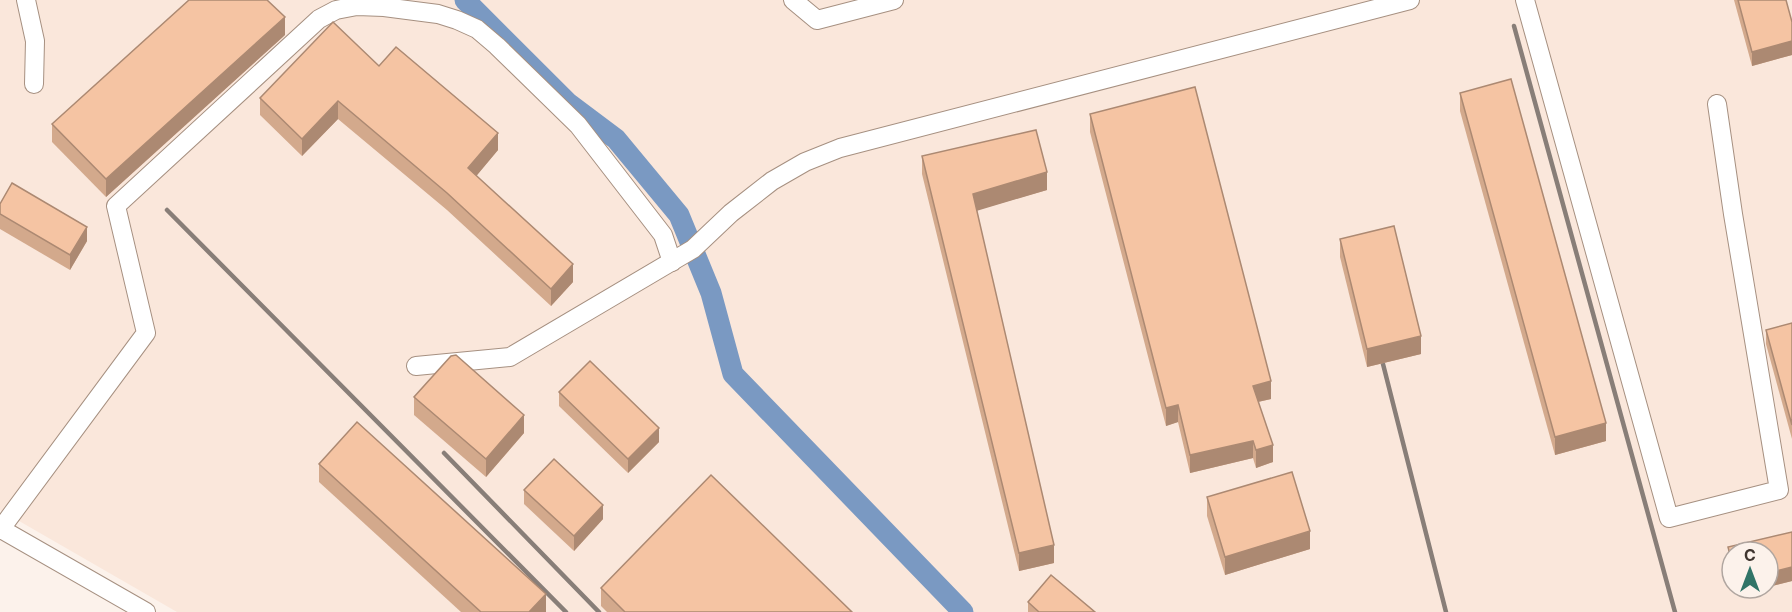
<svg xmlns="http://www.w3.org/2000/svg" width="1792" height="612" font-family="Inter,sans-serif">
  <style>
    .built { fill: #fae7db; fill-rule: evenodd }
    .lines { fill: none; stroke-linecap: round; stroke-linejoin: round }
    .canal { stroke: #7a99c2; stroke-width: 21 }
    .street-casing { stroke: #a69081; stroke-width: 20 }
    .street { stroke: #fff; stroke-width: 18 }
    .rail { stroke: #887e78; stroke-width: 4.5 }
    .wall { fill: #d3a98c }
    .shaded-wall { fill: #ac8972 }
    .building { fill: #f5c4a3; stroke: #ac8972; stroke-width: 1.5 }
  </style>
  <rect width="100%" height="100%" fill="#fcf2eb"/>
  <path class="built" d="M0,0H1792V612H177L0,510ZM1732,552H1768V588H1732Z"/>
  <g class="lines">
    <path class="canal" d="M465,0L568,103L616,139L679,215L711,293L733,374L963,612"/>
    <defs>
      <g id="street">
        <path d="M26,0L35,41L34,84"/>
        <path d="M793,0L817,20L894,0"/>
        <path d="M1525,0L1669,518L1779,490L1733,214L1717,104"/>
        <path d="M416,366L510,357L693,249L731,213L772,181L805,162L840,148L1410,0"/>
        <path d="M1,529L146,612"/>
        <path d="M0,530L146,333L116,206L319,19L336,10L357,6L384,7L438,14L457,20L477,29L497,46L578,125L663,235L672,262"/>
      </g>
    </defs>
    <use href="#street" class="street-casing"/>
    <use href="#street" class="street"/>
    <g class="rail">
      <path d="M1514,26L1675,612"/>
      <path d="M167,210L566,612"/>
      <path d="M1383,364L1446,612"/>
      <path d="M444,453L599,612"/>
    </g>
  </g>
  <g class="wall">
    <path d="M1734,0H1786L1792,22V55L1752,66Z"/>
    <path d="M285,35L106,197L52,142V124Z"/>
    <path d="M379,66L498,150L476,176L573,282L551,306L447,210L338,119L302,156L260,115V98Z"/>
    <path d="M1460,93L1606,441L1555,455L1460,111Z"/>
    <path d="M1090,114L1271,399L1258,402L1273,462L1256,468L1253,458L1190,473L1178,422L1166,426L1090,132Z"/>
    <path d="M922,156L1047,190L977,210L1054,563L1019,571L922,174Z"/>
    <path d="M0,204L87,241L70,270L0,229Z"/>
    <path d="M1340,239L1421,354L1367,367L1340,257Z"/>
    <path d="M1792,323V439L1766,344V330Z"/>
    <path d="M559,392L659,442L628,473L559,406Z"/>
    <path d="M414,397L524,433L486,477L414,415Z"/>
    <path d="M319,464L546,612H461L319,482Z"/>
    <path d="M524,490L603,519L574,551L524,504Z"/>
    <path d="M1207,497L1310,549L1225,575L1207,516Z"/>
    <path d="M1792,532V581L1768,587L1732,552V577L1728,562V547Z"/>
    <path d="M601,588L852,612H607L601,606Z"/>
    <path d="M1028,602L1095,612H1028Z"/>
  </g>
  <g class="shaded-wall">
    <path d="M285,17V35L106,197V179Z"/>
    <path d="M1792,41V55L1752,66V52Z"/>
    <path d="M338,101V119L302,156V139Z"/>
    <path d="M498,133V150L468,186V168Z"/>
    <path d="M1047,172V190L973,212V194Z"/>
    <path d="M87,227V241L70,270V255Z"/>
    <path d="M573,264V282L551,306V289Z"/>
    <path d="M1421,336V354L1367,367V349Z"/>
    <path d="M1271,381V399L1253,403V386Z"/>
    <path d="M1178,405V422L1166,426V408Z"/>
    <path d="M524,415V433L486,477V459Z"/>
    <path d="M1606,423V441L1555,455V437Z"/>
    <path d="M659,428V442L628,473V459Z"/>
    <path d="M1253,441V458L1190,473V455Z"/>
    <path d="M1273,445V462L1256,468V450Z"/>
    <path d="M603,505V519L574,551V536Z"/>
    <path d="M1310,531V549L1225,575V557Z"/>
    <path d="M1054,545V563L1019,571V553Z"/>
    <path d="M1792,567V581L1768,587V573Z"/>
    <path d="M1737,588H1765L1737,595Z"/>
    <path d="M546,594V612H529Z"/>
  </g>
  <g class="building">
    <path d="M189,0H267L285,17L106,179L52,124Z"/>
    <path d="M1738,0H1786L1792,22V41L1752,52Z"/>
    <path d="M333,22L379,66L396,47L498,133L468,168L573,264L551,289L447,193L338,101L302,139L260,98Z"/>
    <path d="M1511,79L1606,423L1555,437L1460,93Z"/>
    <path d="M1195,87L1271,381L1253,386L1273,445L1256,450L1253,441L1190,455L1178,405L1166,408L1090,114Z"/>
    <path d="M1036,130L1047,172L973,194L1054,545L1019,553L922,156Z"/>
    <path d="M12,183L87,227L70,255L0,214V204Z"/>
    <path d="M1394,226L1421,336L1367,349L1340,239Z"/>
    <path d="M1792,323V425L1766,330Z"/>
    <path d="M456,355L524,415L486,459L414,397L451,356Z"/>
    <path d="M590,361L659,428L628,459L559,392Z"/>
    <path d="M357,422L546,594L529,612H481L319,464Z"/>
    <path d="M554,459L603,505L574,536L524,490Z"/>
    <path d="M1292,472L1310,531L1225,557L1207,497Z"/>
    <path d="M711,475L852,612H625L601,588Z"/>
    <path d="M1792,532V567L1768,573V552H1732V562L1728,547Z"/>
    <path d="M1051,575L1095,612H1039L1028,602Z"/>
  </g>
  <g transform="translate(1750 570)"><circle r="28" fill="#fcf2eb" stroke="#b0a6a0" stroke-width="1.5"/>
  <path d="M0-4.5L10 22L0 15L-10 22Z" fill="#317467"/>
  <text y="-9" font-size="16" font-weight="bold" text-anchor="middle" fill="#3f352f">С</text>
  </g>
</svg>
